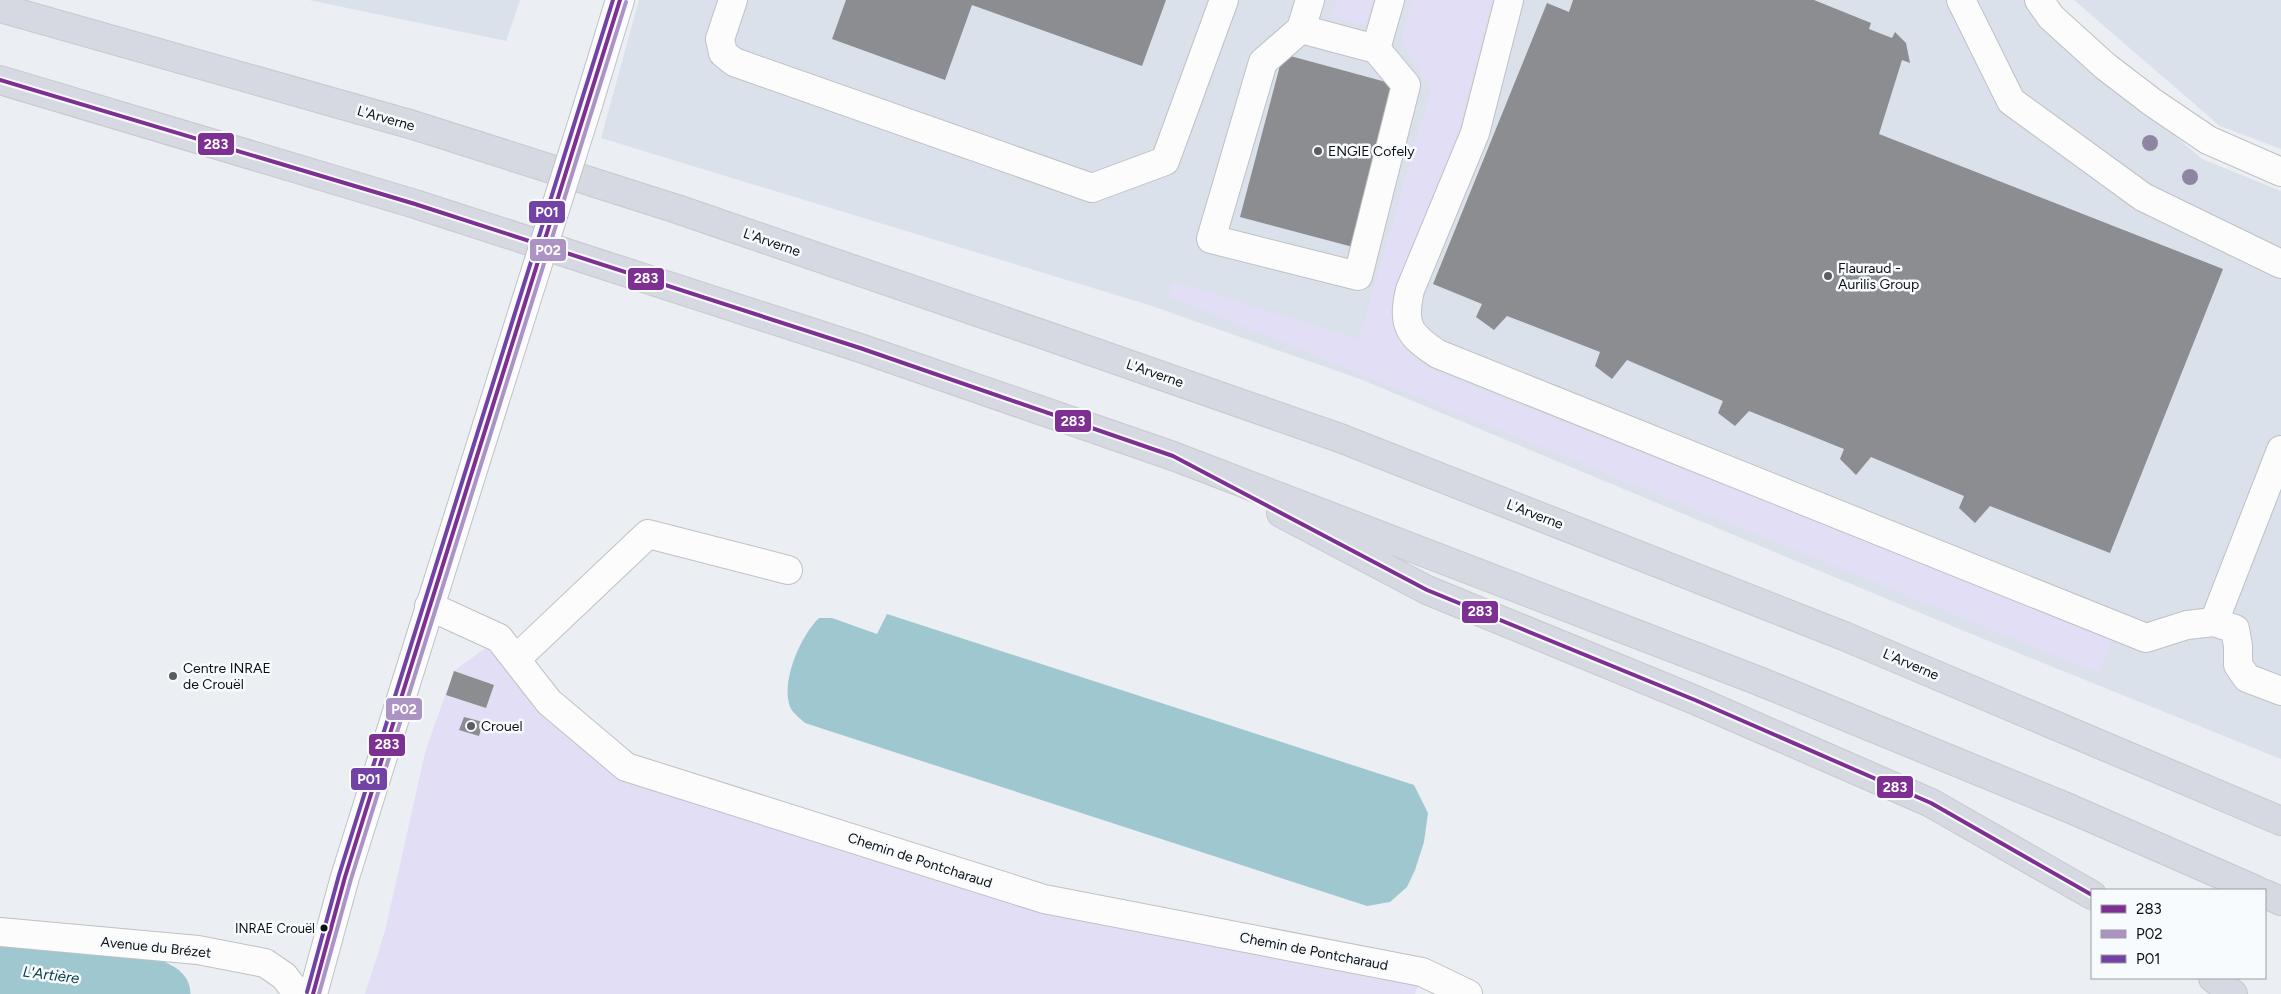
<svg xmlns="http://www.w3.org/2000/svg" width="2281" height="994" font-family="Figtree,sans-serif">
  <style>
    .built { fill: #dae1eb }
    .green { fill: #e2def5 }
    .water { fill: #9fc7cf }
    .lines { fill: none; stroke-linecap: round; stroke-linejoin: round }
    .river { stroke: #9fc7cf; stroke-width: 61 }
    .building { fill: #8b8d90 }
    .minor-casing { stroke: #bfc1c4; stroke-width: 30 }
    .highway-casing { stroke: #c7c9cb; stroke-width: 30 }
    .minor { stroke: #fcfcfd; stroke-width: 28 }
    .highway { stroke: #d7d9e2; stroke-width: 28 }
    .minor-bridge-casing { stroke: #bfc1c4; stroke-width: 30; stroke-linecap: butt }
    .minor-bridge { stroke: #fcfcfd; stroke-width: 28 }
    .bus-1-casing { stroke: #f8fbfe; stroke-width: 8 }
    .bus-2-casing { stroke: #f8fbfe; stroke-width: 8 }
    .bus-3-casing { stroke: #f8fbfe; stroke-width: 8 }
    .bus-1 { stroke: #7d2f92; stroke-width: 4 }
    .bus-2 { stroke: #ab93c4; stroke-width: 4 }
    .bus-3 { stroke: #7243a5; stroke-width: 4 }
    .tree { fill: #8e85a3 }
    .poi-dot { fill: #5b5d60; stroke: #f8fbfe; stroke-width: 2 }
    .bus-dot { fill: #0d0f12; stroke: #f8fbfe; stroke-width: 2 }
    .labels { text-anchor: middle; stroke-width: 5; stroke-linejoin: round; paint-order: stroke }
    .bus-label { font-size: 13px; fill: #0d0f12; stroke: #f8fbfe; text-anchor: end }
    .street-label { font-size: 14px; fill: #0d0f12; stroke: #f8fbfe }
    .poi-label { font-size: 14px; fill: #0d0f12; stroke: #f8fbfe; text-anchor: start }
    .water-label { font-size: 15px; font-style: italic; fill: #033a42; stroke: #f8fbfe }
    .line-badge { stroke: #f8fbfe; stroke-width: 2 }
    .badge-label { font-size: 14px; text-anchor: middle; font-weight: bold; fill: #fff }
  </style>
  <rect width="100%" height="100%" fill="#ebeef2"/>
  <g class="built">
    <path d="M309,0H520L506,41Z"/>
    <path d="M639,0H2029L2043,22L2202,159L2281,191V759L1964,631L1360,379L1149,305L601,138Z"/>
    <path d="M2074,0H2281V149L2220,126Z"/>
  </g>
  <g class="green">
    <path d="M1336,0H1373L1366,26L1331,17Z"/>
    <path d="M1412,0H1492L1458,133L1395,295L1394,325L1405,350L1424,366L1499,397L2113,638L2098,673L1168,296L1174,282L1359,339L1431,89L1401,41Z"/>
    <path d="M499,638L626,767L1044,899L1422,972L1415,994H365L385,931L426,749L454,671Z"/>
  </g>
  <path class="water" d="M887,614L1414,785L1428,813L1424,842L1415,870L1407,887L1390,902L1367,906L805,723C801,719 794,714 791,709C779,684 801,635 819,618H832L877,634Z"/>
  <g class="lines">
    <path class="river" d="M0,969L145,986L160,994"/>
  </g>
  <g class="building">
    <path d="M846,0H1166L1142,66L972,5L945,80L832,39Z"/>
    <path d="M1573,0H1814L1871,23L1869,29L1892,38L1895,32L1906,43L1910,63L1902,60L1879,134L2223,269L2110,553L1990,506L1975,523L1959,508L1964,496L1871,457L1856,475L1840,459L1844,449L1749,411L1735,426L1718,413L1723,401L1627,360L1612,379L1595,366L1600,352L1507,316L1494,330L1476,317L1482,304L1433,284L1547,3L1569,12Z"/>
    <path d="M1283,54L1397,85L1353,247L1240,217Z"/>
    <path d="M454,671L494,685L486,708L446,695Z"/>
    <path d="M464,717L483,722L479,736L459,730Z"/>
  </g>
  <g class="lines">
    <defs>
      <g id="minor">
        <path d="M733,0L720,39L723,53L734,62L1092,188L1165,161L1224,0"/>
        <path d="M1310,0L1301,29L1376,49L1390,0"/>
        <path d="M1509,0L1475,133L1410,290C1402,324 1408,335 1438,354L2146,638L2187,625L2214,622L2235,629L2238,646V665L2247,678L2281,691"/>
        <path d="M1961,0L2011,101L2143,197L2281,264"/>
        <path d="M2039,0L2051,17L2105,66L2152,102L2208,140L2281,172"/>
        <path d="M1301,29L1263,62L1211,239L1358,276L1406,85L1376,49"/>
        <path d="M588,105L620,0"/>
        <path d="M429,606L499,638L549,702L626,767L1044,899L1422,972L1468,994"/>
        <path d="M2214,622L2281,450"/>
        <path d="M516,659L648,534L788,570"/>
        <path d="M0,932L198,950L265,963L284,976L298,994"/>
        <path d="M313,994L345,877L522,314"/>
      </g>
      <g id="highway">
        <path d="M0,8L413,125L677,209L1062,341L1340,438L1844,636L2281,821"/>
        <path d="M0,80L415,204L860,348L1173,456L1759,681L2071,809L2256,890"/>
        <path d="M1281,513L1427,590L1695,700L1931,803L2092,895"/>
        <path d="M2265,894L2281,901"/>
        <path d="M2213,978L2233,994"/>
      </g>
    </defs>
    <use href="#minor" class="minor-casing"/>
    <use href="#highway" class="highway-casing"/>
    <use href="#minor" class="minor"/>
    <use href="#highway" class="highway"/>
    <defs>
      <path id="minor-bridge" d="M522,314L588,105"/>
    </defs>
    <use href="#minor-bridge" class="minor-bridge-casing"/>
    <use href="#minor-bridge" class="minor-bridge"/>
    <defs>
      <g id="bus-1">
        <path d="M0,80L415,204L860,348L1173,456L1427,590L1695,700L1931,803L2092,895"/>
        <path d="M313,994L345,877L620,0"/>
      </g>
      <path id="bus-2" d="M319,994L351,879L626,2"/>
      <path id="bus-3" d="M307,992L339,875L613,0"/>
    </defs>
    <use href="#bus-1" class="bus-1-casing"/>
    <use href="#bus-2" class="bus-2-casing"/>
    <use href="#bus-3" class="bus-3-casing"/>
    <use href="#bus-1" class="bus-1"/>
    <use href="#bus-2" class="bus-2"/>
    <use href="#bus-3" class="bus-3"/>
  </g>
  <g class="tree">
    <circle cx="2150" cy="143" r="8"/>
    <circle cx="2190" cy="177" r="8"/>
  </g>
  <g class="poi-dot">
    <circle cx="1318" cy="151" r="5"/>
    <circle cx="1828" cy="276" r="5"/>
    <circle cx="173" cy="676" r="5"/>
    <circle cx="471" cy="726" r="5"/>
  </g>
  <circle class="bus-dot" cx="324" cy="928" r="4.5"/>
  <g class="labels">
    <g class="bus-label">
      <text x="315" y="933">INRAE Crouël</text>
    </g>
    <g class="street-label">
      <text transform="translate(386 118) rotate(16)" y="5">L'Arverne</text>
      <text transform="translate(772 242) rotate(19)" y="5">L'Arverne</text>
      <text transform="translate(1155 373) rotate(19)" y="5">L'Arverne</text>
      <text transform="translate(1535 514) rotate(21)" y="5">L'Arverne</text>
      <text transform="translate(1911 664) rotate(23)" y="5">L'Arverne</text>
      <text transform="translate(920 860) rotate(18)" y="5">Chemin de Pontcharaud</text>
      <text transform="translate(156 947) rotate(6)" y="5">Avenue du Brézet</text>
      <text transform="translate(1314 951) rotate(11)" y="5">Chemin de Pontcharaud</text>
    </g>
    <g class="poi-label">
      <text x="1328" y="156">ENGIE Cofely</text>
      <text x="1838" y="273">Flauraud -<tspan x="1838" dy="16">Aurilis Group</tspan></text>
      <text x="183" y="673">Centre INRAE<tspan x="183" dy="16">de Crouël</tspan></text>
      <text x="481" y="731">Crouel</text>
    </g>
    <g class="water-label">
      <text transform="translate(51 975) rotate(7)" y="5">L'Artière</text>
    </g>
  </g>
  <g class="line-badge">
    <rect x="197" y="132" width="38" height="24" rx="5" fill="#7d2f92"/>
    <rect x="528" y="200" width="38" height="24" rx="5" fill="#7243a5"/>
    <rect x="529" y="238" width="38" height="24" rx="5" fill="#ab93c4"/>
    <rect x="627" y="267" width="38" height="24" rx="5" fill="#7d2f92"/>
    <rect x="1054" y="409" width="38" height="24" rx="5" fill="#7d2f92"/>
    <rect x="1461" y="600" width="38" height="24" rx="5" fill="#7d2f92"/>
    <rect x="385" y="697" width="38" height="24" rx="5" fill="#ab93c4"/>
    <rect x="368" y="733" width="38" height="24" rx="5" fill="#7d2f92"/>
    <rect x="350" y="767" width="38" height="24" rx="5" fill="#7243a5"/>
    <rect x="1876" y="775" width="38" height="24" rx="5" fill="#7d2f92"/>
  </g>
  <g class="badge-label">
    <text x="216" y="149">283</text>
    <text x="547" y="217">P01</text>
    <text x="548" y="255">P02</text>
    <text x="646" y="283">283</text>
    <text x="1073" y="426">283</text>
    <text x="1480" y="616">283</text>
    <text x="404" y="714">P02</text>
    <text x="387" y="749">283</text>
    <text x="369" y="784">P01</text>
    <text x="1895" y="792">283</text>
  </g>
  <rect x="2091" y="889" width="175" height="90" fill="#f8fbfe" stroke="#9a9da0"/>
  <rect x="2101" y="905" width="25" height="8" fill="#7d2f92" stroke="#9a9da0"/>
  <text x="2136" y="914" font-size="15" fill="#0d0f12">283</text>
  <rect x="2101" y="930" width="25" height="8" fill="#ab93c4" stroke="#9a9da0"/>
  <text x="2136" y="939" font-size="15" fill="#0d0f12">P02</text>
  <rect x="2101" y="955" width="25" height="8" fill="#7243a5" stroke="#9a9da0"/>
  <text x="2136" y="964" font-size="15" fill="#0d0f12">P01</text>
</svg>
